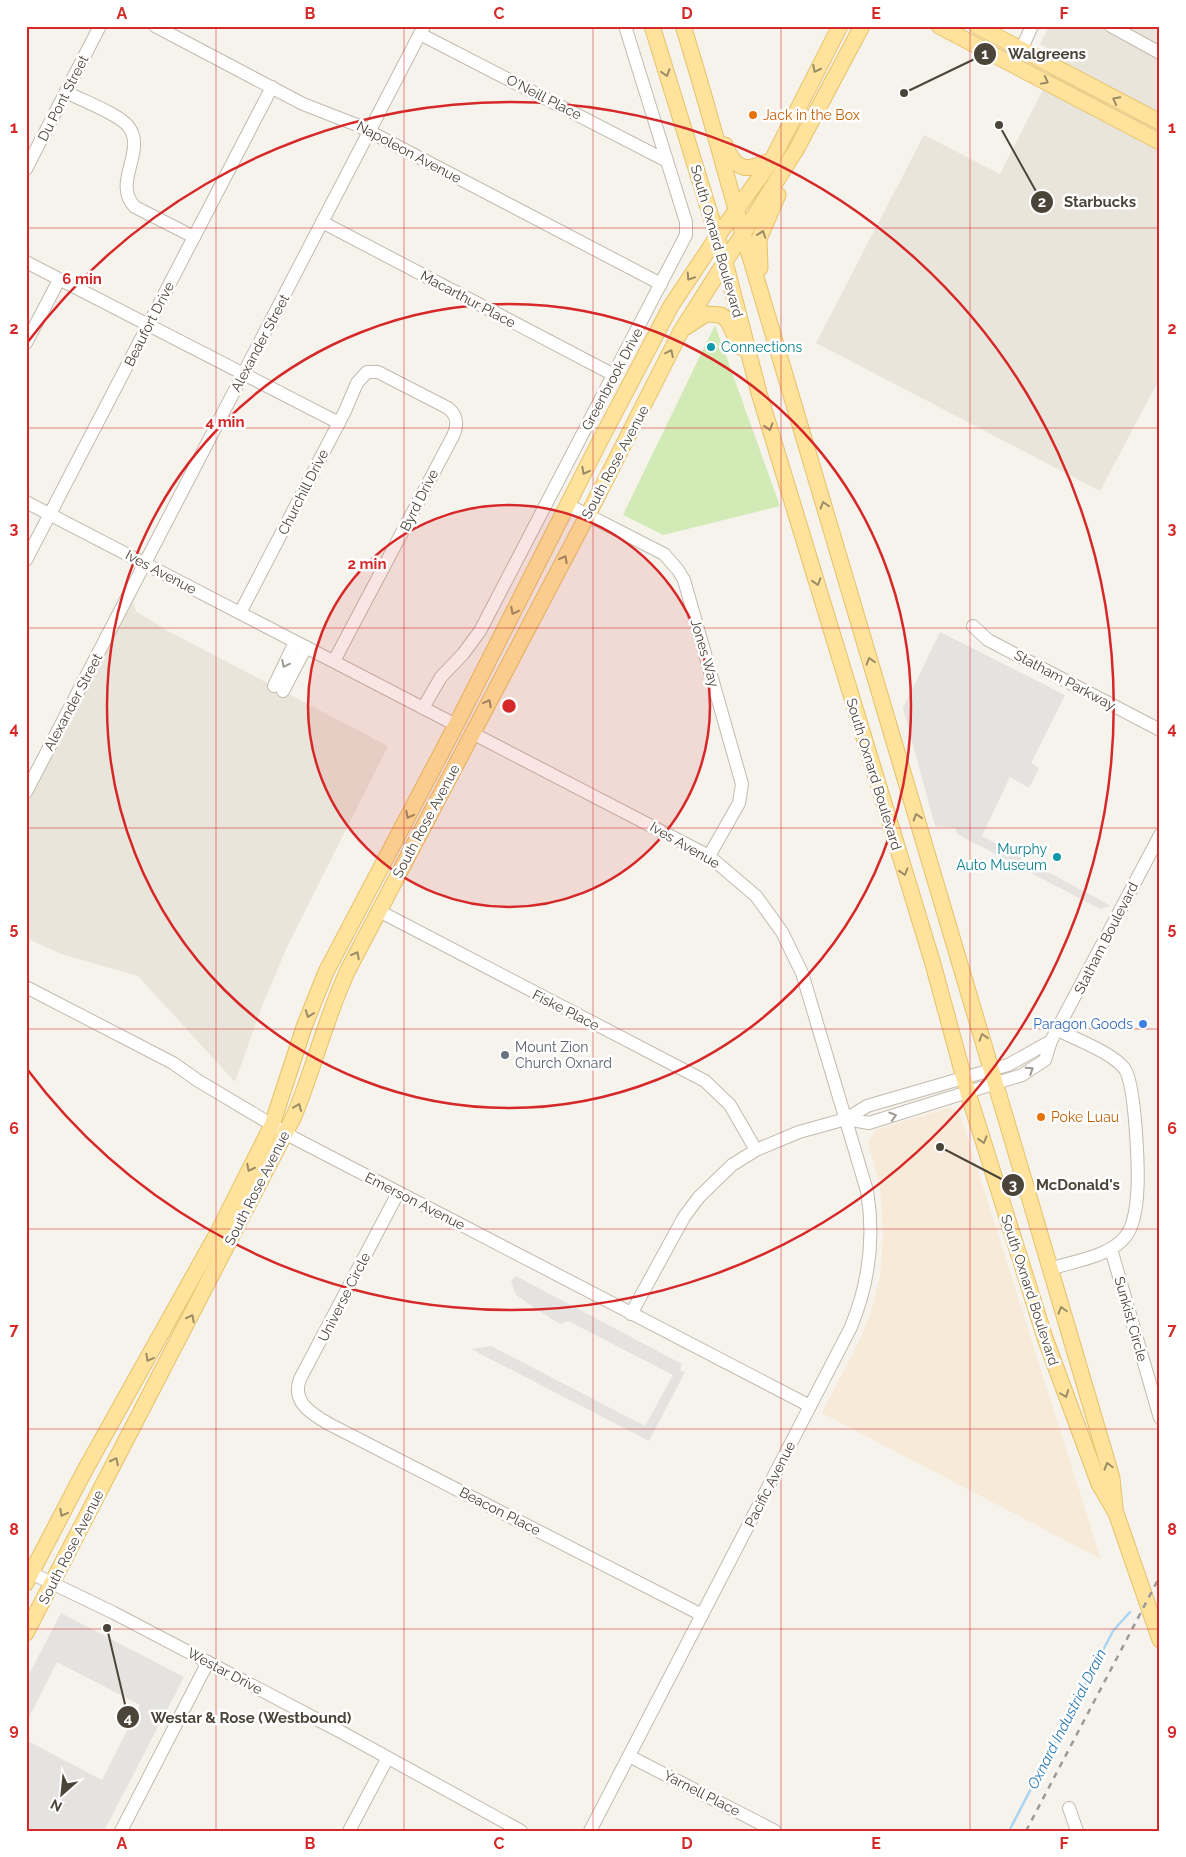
<svg xmlns="http://www.w3.org/2000/svg" width="1186" height="1857" font-family="Raleway,sans-serif">
  <style>
    .residential { fill: #eae5da }
    .commercial { fill: #f7ead8 }
    .green { fill: #d2eab5 }
    .parking { fill: #e5e3e0 }
    .lines { fill: none; stroke-linecap: round; stroke-linejoin: round }
    .stream { stroke: #a9d4f2; stroke-width: 2.5 }
    .minor-casing { stroke: #c2bbae; stroke-width: 14 }
    .major-casing { stroke: #e6c16a; stroke-width: 17 }
    .minor { stroke: #fff; stroke-width: 12 }
    .major { stroke: #ffe39c; stroke-width: 15 }
    .rail { stroke: #9a9a9a; stroke-width: 2.5; stroke-dasharray: 6 6; stroke-linecap: butt }
    .oneway { stroke: #9c8c66 }
    .oneway2 { stroke: #9c9892 }
    .grid { fill: none; stroke: #d62828; stroke-width: 1; stroke-opacity: 0.55 }
    .ring { fill: none; stroke: #d62828; stroke-width: 2.5 }
    .food-dot { fill: #e8710a; stroke: #fff; stroke-width: 2 }
    .culture-dot { fill: #0f9aa8; stroke: #fff; stroke-width: 2 }
    .shop-dot { fill: #3f7fe0; stroke: #fff; stroke-width: 2 }
    .worship-dot { fill: #6b7280; stroke: #fff; stroke-width: 2 }
    .labels { text-anchor: middle; stroke-width: 5; stroke-linejoin: round; paint-order: stroke }
    .street-label { font-size: 14px; fill: #4b4439; stroke: #fff }
    .food-label { font-size: 14px; fill: #c56008; stroke: #fff; text-anchor: start }
    .culture-label { font-size: 14px; fill: #0d838f; stroke: #fff; text-anchor: start }
    .shop-label { font-size: 14px; fill: #366cbe; stroke: #fff; text-anchor: end }
    .worship-label { font-size: 14px; fill: #5b616d; stroke: #fff; text-anchor: start }
    .water-label { font-size: 15px; font-style: italic; fill: #2e7ab2; stroke: #fff }
    .centre { fill: #d62828; stroke: #fff; stroke-width: 2.5 }
    .ring-label { font-size: 15px; text-anchor: middle; font-weight: bold; fill: #d62828; stroke: #fff; stroke-width: 5; stroke-linejoin: round; paint-order: stroke }
    .leader { fill: none; stroke: #4b4439; stroke-width: 2 }
    .callout-dot { fill: #4b4439; stroke: #fff; stroke-width: 2 }
    .mark-label { font-size: 15px; text-anchor: middle; font-weight: bold; fill: #fff }
    .callout-label { font-size: 15px; text-anchor: middle; font-weight: bold; fill: #4b4439; stroke: #fff; stroke-width: 5; stroke-linejoin: round; paint-order: stroke }
    .neatline { fill: none; stroke: #d62828; stroke-width: 2 }
    .grid-label { font-size: 16px; text-anchor: middle; font-weight: bold; fill: #d62828 }
  </style>
  <rect width="100%" height="100%" fill="#f6f3ec"/>
  <g class="residential">
    <path d="M1049,26H1160V378L1100,491L816,343L924,135L1000,174L1060,56L1040,44Z"/>
    <path d="M129,595L137,612L168,631L388,746L287,947L262,1006L235,1082L138,976L61,954L26,938V792Z"/>
  </g>
  <path class="commercial" d="M950,1107L960,1114L1101,1559L822,1413L859,1341L870,1315L880,1277L883,1234L880,1186L868,1142L876,1130Z"/>
  <path class="green" d="M715,325L780,506L663,535L623,515Z"/>
  <g class="parking">
    <path d="M940,632L1065,695L1031,763L1039,768L1029,788L1010,777L982,836L1111,906L1100,909L957,834L956,828L935,826L903,708Z"/>
    <path d="M516,1276L682,1364L680,1370L685,1372L649,1441L471,1349L491,1346L645,1426L673,1375L568,1321L560,1324L536,1309L516,1295L511,1281Z"/>
    <path d="M61,1613L184,1677L104,1831H26V1740L102,1780L140,1705L57,1662L26,1723V1680Z"/>
  </g>
  <g class="lines">
    <path class="stream" d="M1009,1831L1113,1631L1130,1612"/>
    <defs>
      <g id="minor">
        <path d="M155,26L303,104L357,125L661,284"/>
        <path d="M1111,26L1160,53"/>
        <path d="M420,34L667,161"/>
        <path d="M1021,50L1032,26"/>
        <path d="M66,92C81,100 119,114 128,126C148,150 111,183 135,207L194,237"/>
        <path d="M26,169L100,26"/>
        <path d="M322,222L614,375"/>
        <path d="M26,262L339,423"/>
        <path d="M26,343L59,280"/>
        <path d="M26,502L456,725"/>
        <path d="M568,505L664,554L678,570L684,580L742,784L739,803L709,856"/>
        <path d="M26,560L272,87"/>
        <path d="M240,613L345,411L357,383L367,372H378L448,408C458,416 458,425 453,436L334,661"/>
        <path d="M973,626L988,640L1160,730"/>
        <path d="M274,686L295,642"/>
        <path d="M283,691L306,647"/>
        <path d="M423,708L441,677L463,654L480,631L686,235V222L625,26"/>
        <path d="M472,733L709,856L756,896L782,932L802,973L867,1191C875,1238 869,1283 851,1327L590,1831"/>
        <path d="M26,792L424,26"/>
        <path d="M379,911L705,1081L730,1105L756,1150"/>
        <path d="M26,987L173,1063L197,1080L294,1138L810,1406"/>
        <path d="M846,1119L867,1106L1008,1065L1051,1041"/>
        <path d="M398,1193L300,1379C291,1402 312,1414 329,1424L702,1615"/>
        <path d="M1111,1249L1160,1418"/>
        <path d="M1050,1269C1073,1261 1110,1257 1126,1236C1134,1225 1136,1209 1137,1196C1139,1174 1136,1083 1124,1068C1111,1052 1077,1040 1058,1030"/>
        <path d="M631,1314L684,1217L699,1197L732,1165L756,1150L799,1132L846,1119L869,1123L1022,1075L1045,1060L1051,1041L1160,835"/>
        <path d="M31,1573L114,1613L343,1733L521,1831"/>
        <path d="M629,1756L775,1831"/>
        <path d="M1069,1808L1077,1831"/>
        <path d="M121,1831L208,1662"/>
        <path d="M349,1831L387,1759"/>
      </g>
      <g id="major">
        <path d="M652,26L725,262L759,393L933,964L968,1093L1045,1338L1099,1484L1116,1513L1160,1640"/>
        <path d="M683,26C708,104 727,182 751,260C873,666 992,1072 1112,1478L1115,1508"/>
        <path d="M939,26L1160,142"/>
        <path d="M977,26L1160,122"/>
        <path d="M725,145C737,173 747,171 772,160"/>
        <path d="M760,268L759,239L778,195"/>
        <path d="M686,327L706,314L721,315L728,321L740,347"/>
        <path d="M26,1583L85,1470L218,1232L272,1125L304,1027L326,972L456,725L602,437L671,306L717,237L772,160L840,26"/>
        <path d="M26,1633L294,1116C314,1068 326,1017 348,970L595,501L681,331L796,150L862,26"/>
      </g>
    </defs>
    <use href="#minor" class="minor-casing"/>
    <use href="#major" class="major-casing"/>
    <use href="#minor" class="minor"/>
    <use href="#major" class="major"/>
    <path class="rail" d="M1026,1831L1160,1576"/>
  </g>
  <defs><path id="oneway-chevron" d="M-2-3.5L2.5 0L-2 3.5" fill="none" stroke-width="1.6" stroke-linecap="round" stroke-linejoin="round" transform="scale(1.25)"/></defs>
  <g class="oneway">
    <use href="#oneway-chevron" transform="translate(816 69) rotate(117)"/>
    <use href="#oneway-chevron" transform="translate(666 73) rotate(73)"/>
    <use href="#oneway-chevron" transform="translate(1045 81) rotate(27)"/>
    <use href="#oneway-chevron" transform="translate(1116 100) rotate(-153)"/>
    <use href="#oneway-chevron" transform="translate(762 234) rotate(-71)"/>
    <use href="#oneway-chevron" transform="translate(690 277) rotate(123)"/>
    <use href="#oneway-chevron" transform="translate(670 353) rotate(-64)"/>
    <use href="#oneway-chevron" transform="translate(769 427) rotate(73)"/>
    <use href="#oneway-chevron" transform="translate(585 471) rotate(118)"/>
    <use href="#oneway-chevron" transform="translate(824 505) rotate(-107)"/>
    <use href="#oneway-chevron" transform="translate(564 559) rotate(-62)"/>
    <use href="#oneway-chevron" transform="translate(817 582) rotate(73)"/>
    <use href="#oneway-chevron" transform="translate(514 611) rotate(117)"/>
    <use href="#oneway-chevron" transform="translate(870 661) rotate(-107)"/>
    <use href="#oneway-chevron" transform="translate(488 703) rotate(-62)"/>
    <use href="#oneway-chevron" transform="translate(409 815) rotate(118)"/>
    <use href="#oneway-chevron" transform="translate(917 817) rotate(-107)"/>
    <use href="#oneway-chevron" transform="translate(904 872) rotate(73)"/>
    <use href="#oneway-chevron" transform="translate(356 955) rotate(-62)"/>
    <use href="#oneway-chevron" transform="translate(309 1014) rotate(110)"/>
    <use href="#oneway-chevron" transform="translate(983 1037) rotate(-107)"/>
    <use href="#oneway-chevron" transform="translate(298 1107) rotate(-67)"/>
    <use href="#oneway-chevron" transform="translate(983 1140) rotate(73)"/>
    <use href="#oneway-chevron" transform="translate(250 1168) rotate(117)"/>
    <use href="#oneway-chevron" transform="translate(1062 1310) rotate(-106)"/>
    <use href="#oneway-chevron" transform="translate(191 1318) rotate(-63)"/>
    <use href="#oneway-chevron" transform="translate(149 1358) rotate(119)"/>
    <use href="#oneway-chevron" transform="translate(1065 1394) rotate(69)"/>
    <use href="#oneway-chevron" transform="translate(115 1461) rotate(-63)"/>
    <use href="#oneway-chevron" transform="translate(1108 1466) rotate(-106)"/>
    <use href="#oneway-chevron" transform="translate(63 1513) rotate(118)"/>
  </g>
  <g class="oneway2">
    <use href="#oneway-chevron" transform="translate(285 664) rotate(116)"/>
    <use href="#oneway-chevron" transform="translate(1030 1070) rotate(-33)"/>
    <use href="#oneway-chevron" transform="translate(893 1116) rotate(-17)"/>
  </g>
  <path class="grid" d="M216,26V1831M404,26V1831M593,26V1831M781,26V1831M970,26V1831M26,228H1160M26,428H1160M26,628H1160M26,828H1160M26,1029H1160M26,1229H1160M26,1429H1160M26,1629H1160"/>
  <circle cx="509" cy="706" r="201" fill="#d62828" fill-opacity=".12"/>
  <g class="ring">
    <circle cx="509" cy="706" r="201"/>
    <circle cx="509" cy="706" r="402"/>
    <path d="M27 343A604 604 0 1 1 27 1069"/>
  </g>
  <g class="food-dot">
    <circle cx="753" cy="115" r="5"/>
    <circle cx="1041" cy="1117" r="5"/>
  </g>
  <g class="culture-dot">
    <circle cx="711" cy="347" r="5"/>
    <circle cx="1057" cy="857" r="5"/>
  </g>
  <circle class="shop-dot" cx="1143" cy="1024" r="5"/>
  <circle class="worship-dot" cx="505" cy="1055" r="5"/>
  <g class="labels">
    <g class="street-label">
      <text transform="translate(544 97) rotate(27)" y="5">O'Neill Place</text>
      <text transform="translate(63 98) rotate(-63)" y="5">Du Pont Street</text>
      <text transform="translate(409 152) rotate(28)" y="5">Napoleon Avenue</text>
      <text transform="translate(717 241) rotate(74)" y="5">South Oxnard Boulevard</text>
      <text transform="translate(468 299) rotate(28)" y="5">Macarthur Place</text>
      <text transform="translate(149 324) rotate(-63)" y="5">Beaufort Drive</text>
      <text transform="translate(260 343) rotate(-62)" y="5">Alexander Street</text>
      <text transform="translate(612 379) rotate(-62)" y="5">Greenbrook Drive</text>
      <text transform="translate(615 462) rotate(-62)" y="5">South Rose Avenue</text>
      <text transform="translate(303 492) rotate(-63)" y="5">Churchill Drive</text>
      <text transform="translate(419 500) rotate(-63)" y="5">Byrd Drive</text>
      <text transform="translate(161 572) rotate(28)" y="5">Ives Avenue</text>
      <text transform="translate(705 653) rotate(74)" y="5">Jones Way</text>
      <text transform="translate(1065 680) rotate(28)" y="5">Statham Parkway</text>
      <text transform="translate(73 702) rotate(-62)" y="5">Alexander Street</text>
      <text transform="translate(874 774) rotate(73)" y="5">South Oxnard Boulevard</text>
      <text transform="translate(426 821) rotate(-62)" y="5">South Rose Avenue</text>
      <text transform="translate(685 845) rotate(30)" y="5">Ives Avenue</text>
      <text transform="translate(1106 938) rotate(-63)" y="5">Statham Boulevard</text>
      <text transform="translate(566 1010) rotate(27)" y="5">Fiske Place</text>
      <text transform="translate(257 1188) rotate(-63)" y="5">South Rose Avenue</text>
      <text transform="translate(415 1201) rotate(27)" y="5">Emerson Avenue</text>
      <text transform="translate(1030 1290) rotate(72)" y="5">South Oxnard Boulevard</text>
      <text transform="translate(344 1297) rotate(-63)" y="5">Universe Circle</text>
      <text transform="translate(1131 1319) rotate(74)" y="5">Sunkist Circle</text>
      <text transform="translate(770 1484) rotate(-63)" y="5">Pacific Avenue</text>
      <text transform="translate(500 1511) rotate(27)" y="5">Beacon Place</text>
      <text transform="translate(71 1547) rotate(-63)" y="5">South Rose Avenue</text>
      <text transform="translate(225 1671) rotate(28)" y="5">Westar Drive</text>
      <text transform="translate(702 1793) rotate(27)" y="5">Yarnell Place</text>
    </g>
    <g class="food-label">
      <text x="763" y="120">Jack in the Box</text>
      <text x="1051" y="1122">Poke Luau</text>
    </g>
    <g class="culture-label">
      <text x="721" y="352">Connections</text>
      <text x="1047" y="854" text-anchor="end">Murphy<tspan x="1047" dy="16">Auto Museum</tspan></text>
    </g>
    <g class="shop-label">
      <text x="1133" y="1029">Paragon Goods</text>
    </g>
    <g class="worship-label">
      <text x="515" y="1052">Mount Zion<tspan x="515" dy="16">Church Oxnard</tspan></text>
    </g>
    <g class="water-label">
      <text transform="translate(1067 1719) rotate(-63)" y="5">Oxnard Industrial Drain</text>
    </g>
  </g>
  <circle cx="509" cy="706" r="8" class="centre"/>
  <g class="ring-label">
    <text x="82" y="284">6 min</text>
    <text x="225" y="427">4 min</text>
    <text x="367" y="569">2 min</text>
  </g>
  <path class="leader" d="M904 93L985 54M999 125L1042 202M940 1147L1013 1185M107 1628L128 1717"/>
  <g class="callout-dot">
    <circle cx="904" cy="93" r="5"/>
    <circle cx="999" cy="125" r="5"/>
    <circle cx="940" cy="1147" r="5"/>
    <circle cx="107" cy="1628" r="5"/>
    <circle cx="985" cy="54" r="12"/>
    <circle cx="1042" cy="202" r="12"/>
    <circle cx="1013" cy="1185" r="12"/>
    <circle cx="128" cy="1717" r="12"/>
  </g>
  <g class="mark-label">
    <text x="985" y="59">1</text>
    <text x="1042" y="207">2</text>
    <text x="1013" y="1190">3</text>
    <text x="128" y="1723">4</text>
  </g>
  <g class="callout-label">
    <text x="1047" y="59">Walgreens</text>
    <text x="1100" y="207">Starbucks</text>
    <text x="1078" y="1190">McDonald's</text>
    <text x="251" y="1723">Westar &amp; Rose (Westbound)</text>
  </g>
  <rect width="1186" height="1857" fill="none" stroke="#ffffff" stroke-width="55"/>
  <g transform="translate(62 1794) rotate(207)" stroke="#ffffff" stroke-width="4" paint-order="stroke">
  <path d="M0-4L9 19L0 12L-9 19Z" fill="#4b4439"/>
  <text y="-8" font-size="14" font-weight="bold" text-anchor="middle" fill="#4b4439">N</text>
  </g>
  <rect x="28" y="28" width="1130" height="1802" class="neatline"/>
  <g class="grid-label">
    <text x="122" y="19">A</text>
    <text x="310" y="19">B</text>
    <text x="499" y="19">C</text>
    <text x="687" y="19">D</text>
    <text x="876" y="19">E</text>
    <text x="1064" y="19">F</text>
    <text x="14" y="133">1</text>
    <text x="1172" y="133">1</text>
    <text x="14" y="334">2</text>
    <text x="1172" y="334">2</text>
    <text x="14" y="534">3</text>
    <text x="1172" y="534">3</text>
    <text x="14" y="734">4</text>
    <text x="1172" y="734">4</text>
    <text x="14" y="934">5</text>
    <text x="1172" y="934">5</text>
    <text x="14" y="1134">6</text>
    <text x="1172" y="1134">6</text>
    <text x="14" y="1335">7</text>
    <text x="1172" y="1335">7</text>
    <text x="14" y="1535">8</text>
    <text x="1172" y="1535">8</text>
    <text x="14" y="1735">9</text>
    <text x="1172" y="1735">9</text>
    <text x="122" y="1849">A</text>
    <text x="310" y="1849">B</text>
    <text x="499" y="1849">C</text>
    <text x="687" y="1849">D</text>
    <text x="876" y="1849">E</text>
    <text x="1064" y="1849">F</text>
  </g>
</svg>
